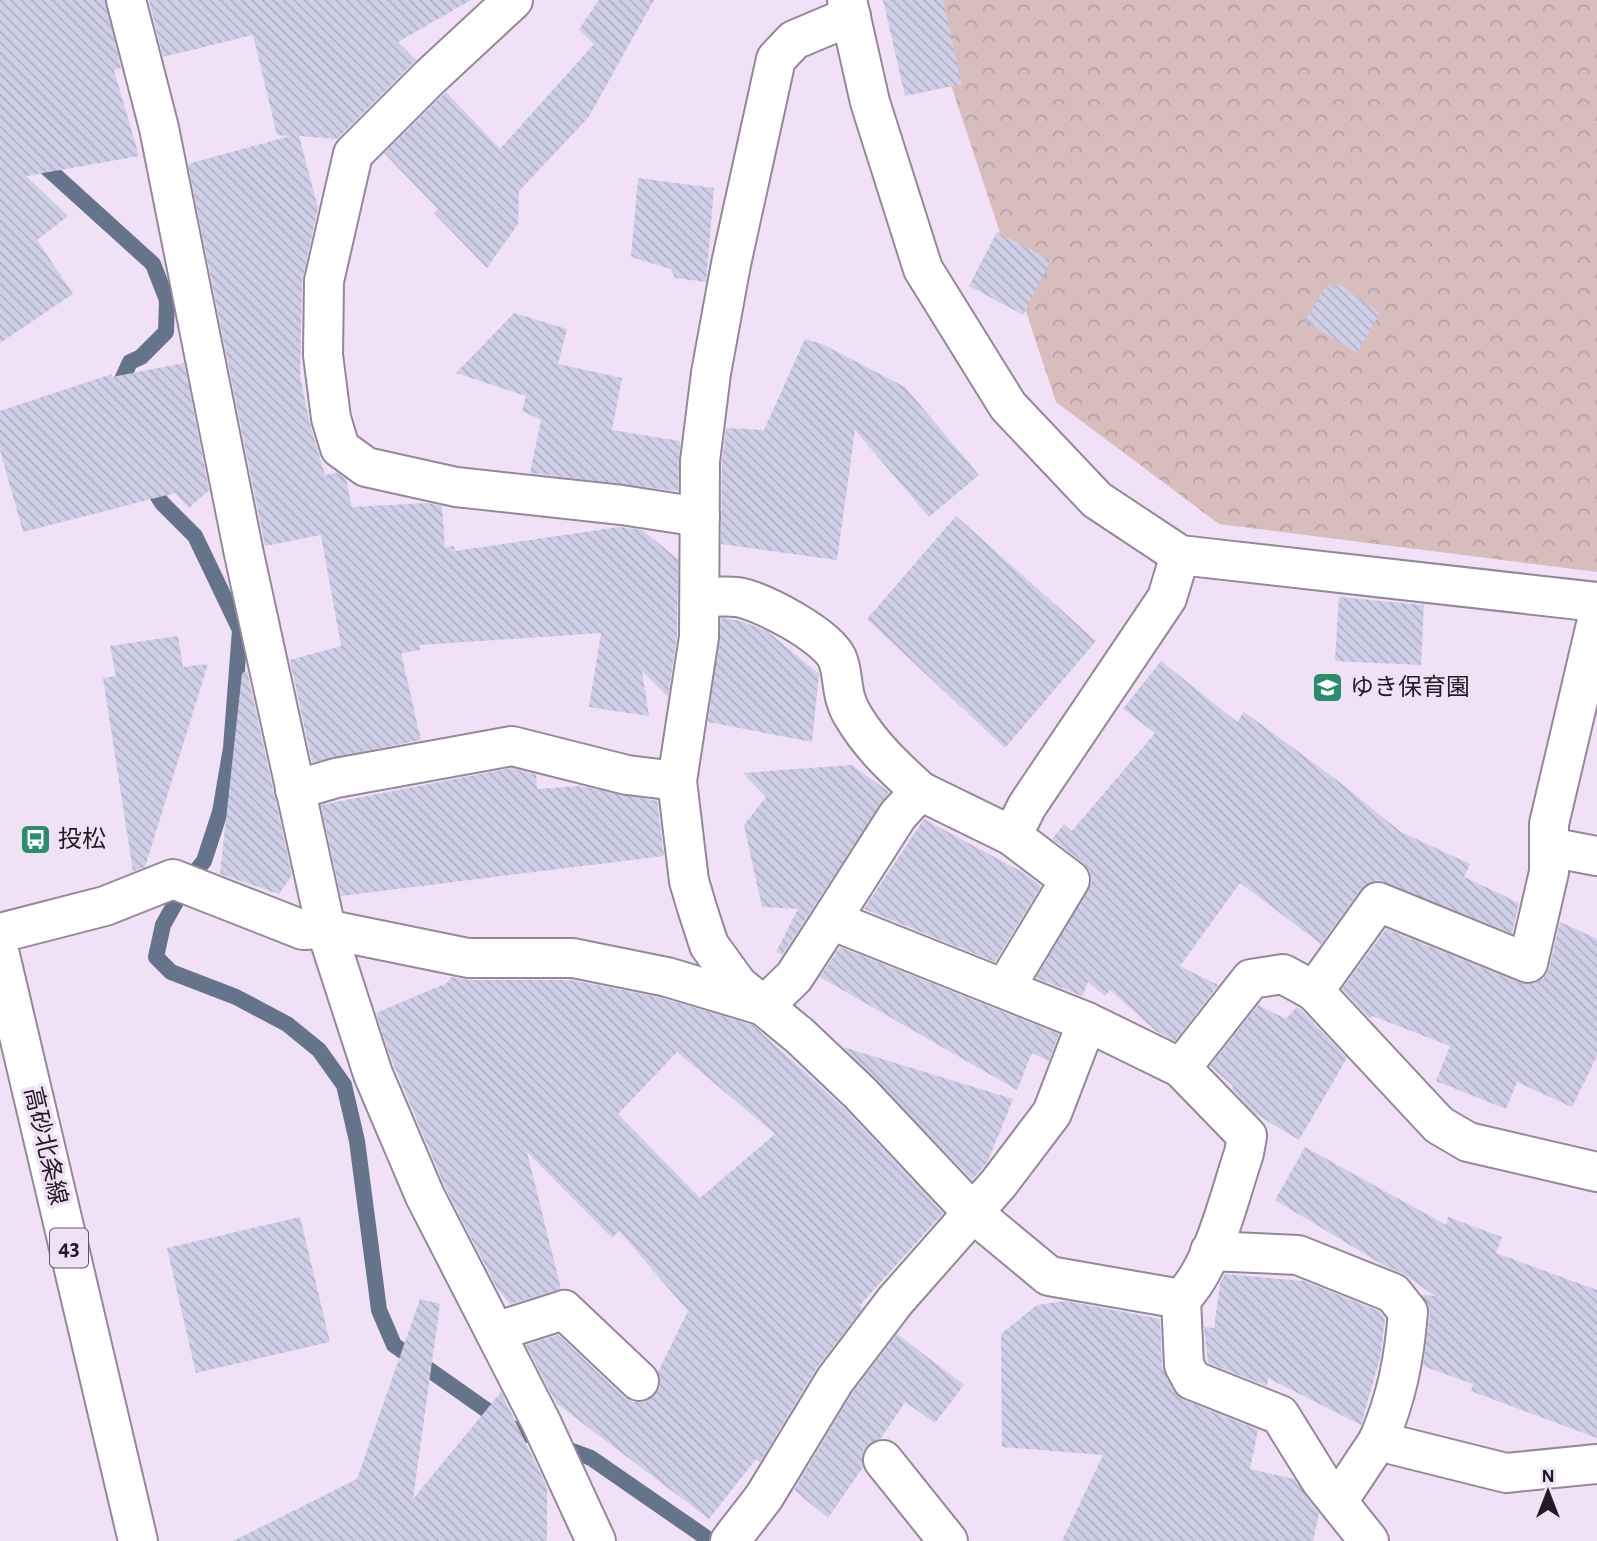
<svg xmlns="http://www.w3.org/2000/svg" width="1597" height="1541" viewBox="0 0 1597 1541" font-family="'Alegreya Sans','Noto Sans JP',sans-serif">
  <defs>
    <pattern id="forest-crowns" width="20" height="18" patternUnits="userSpaceOnUse" patternTransform="scale(1.75)"><rect width="20" height="18" fill="#d8bdbd"/><path d="M2 6a3 3 0 1 1 6 0M12 15a3 3 0 1 1 6 0" fill="none" stroke="#b9a2a2"/></pattern>
    <pattern id="building-back-hatch" width="6" height="6" patternUnits="userSpaceOnUse" patternTransform="scale(1.75)"><rect width="6" height="6" fill="#cecee6"/><path d="M-1 5l2 2M0 0l6 6M5-1l2 2" fill="none" stroke="#b1b0c5"/></pattern>
  </defs>
  <rect width="100%" height="100%" fill="#f0e1f7"/>
  <path fill="url(#forest-crowns)" d="M923,0H1597V572L1219,524L1056,402Z"/>
  <g fill="none" stroke-linecap="round" stroke-linejoin="round">
    <g stroke="#66748b" stroke-width="16">
      <path d="M36,158L153,264L167,300L166,332L141,357L130,362L120,384L121,393"/>
      <path d="M148,481L162,503L195,536L240,630L231,748L220,812L204,861L187,882L163,925L156,957L171,972L236,997L287,1024L319,1050L344,1085L357,1141L379,1310L394,1345L515,1430L591,1458L711,1541"/>
    </g>
  </g>
  <g fill="url(#building-back-hatch)" fill-rule="evenodd">
    <path d="M0,0H105L121,68L114,70L139,156L26,176L68,216L37,240L73,294L0,343Z"/>
    <path d="M149,0H471L398,42L416,60L337,139L299,136L318,208L302,281L300,376L310,424L325,475L337,473L346,479L352,507L427,503L442,506L445,547L454,546L455,551L619,527L642,530L678,559L677,635L668,697L642,671L649,716L589,707L601,633L420,645L421,650L401,653L421,740L312,762L290,660L341,646L321,535L265,546L188,164L290,136L277,135L253,35L163,57Z"/>
    <path d="M599,0H654L588,118L519,191L518,224L487,268L434,213L438,209L384,153L446,92L500,149L594,44L579,29Z"/>
    <path d="M883,0H943L962,84L905,96Z"/>
    <path d="M638,178L714,188L706,282L675,278L671,269L631,257Z"/>
    <path d="M997,232L1051,260L1023,315L969,286Z"/>
    <path d="M1338,283L1380,313L1357,353L1305,321L1327,285L1335,289Z"/>
    <path d="M514,313L567,329L558,364L622,378L612,430L680,441L678,491L530,473L541,420L522,411L526,396L456,373Z"/>
    <path d="M805,339L822,344L905,387L979,475L929,517L855,430L837,560L721,544L722,462L726,428L764,430Z"/>
    <path d="M184,363L209,490L189,508L175,493L23,532L0,450V411L112,374V377Z"/>
    <path d="M956,516L1096,641L1005,748L867,619Z"/>
    <path d="M1339,597L1424,605L1421,665L1335,661Z"/>
    <path d="M721,618L741,621L767,631L819,674L812,742L708,722Z"/>
    <path d="M178,636L183,667L208,664L145,867L133,871L103,678L116,676L110,646Z"/>
    <path d="M1161,661L1237,722L1244,712L1338,781L1401,832L1470,864L1464,877L1519,903L1512,933L1377,880L1361,889L1321,944L1240,883L1180,966L1218,985L1175,1041L1156,1031L1110,990L1105,996L1088,982L1082,996L1036,978L1092,882L1090,871L1084,863L1052,839L1064,824L1072,831L1155,733L1123,709Z"/>
    <path d="M247,671L292,875L279,894L220,874L242,673Z"/>
    <path d="M852,765L889,792L782,955L776,952L798,909L762,907L744,825L766,797L743,773Z"/>
    <path d="M511,768L536,775L537,789L580,786L657,801L664,856L341,896L321,805Z"/>
    <path d="M924,819L1024,873L1041,886L995,962L864,909Z"/>
    <path d="M1560,922L1597,939V1056L1572,1107L1517,1082L1506,1109L1436,1081L1450,1046L1372,1016L1370,1019L1342,989L1386,929L1520,983L1533,984L1543,979L1549,969Z"/>
    <path d="M840,947L1059,1034L1049,1061L1032,1053L1017,1090L820,977Z"/>
    <path d="M451,977L468,980H571L662,998L753,1025L844,1108L943,1213L860,1305L863,1308L816,1369L760,1462L756,1459L709,1519L556,1403L526,1345L558,1335L624,1397L633,1402H645L654,1396L660,1387L658,1372L688,1311L619,1231L612,1238L527,1152L561,1289L510,1304L497,1288L445,1187L390,1056L376,1013L447,983ZM677,1052L775,1134L700,1198L618,1114Z"/>
    <path d="M1258,1005L1286,1019L1297,1007L1300,1008L1347,1058L1299,1140L1256,1114L1232,1089L1233,1086L1210,1066Z"/>
    <path d="M843,1047L1013,1099L988,1161L972,1180Z"/>
    <path d="M1305,1147L1446,1225L1448,1217L1502,1237L1496,1253L1597,1290V1438L1471,1391L1473,1384L1423,1366L1430,1314L1422,1295L1435,1296L1402,1273L1385,1266L1275,1200Z"/>
    <path d="M300,1217L330,1342L196,1373L167,1248Z"/>
    <path d="M1225,1274L1304,1281L1379,1311L1385,1319L1380,1358L1361,1425L1268,1378L1267,1386L1208,1363L1204,1327L1214,1328L1220,1283Z"/>
    <path d="M420,1299L440,1304L413,1499L501,1392L547,1487V1541H233L357,1479Z"/>
    <path d="M1066,1301L1160,1319L1162,1366L1173,1390L1184,1400L1258,1430L1250,1469L1294,1479L1319,1513L1313,1541H1062L1103,1455L1002,1447L1001,1334L1037,1305Z"/>
    <path d="M897,1334L964,1385L935,1423L905,1402L881,1438L870,1443L863,1451V1467L828,1518L794,1490L853,1392Z"/>
  </g>
  <g fill="none" stroke-linecap="round" stroke-linejoin="round">
    <defs>
      <g id="minor">
        <path d="M126,0L159,128L244,554L326,929L373,1074L425,1196L541,1422L596,1541"/>
        <path d="M513,0L430,77L353,154L324,281L323,355L331,418L340,448L366,467L456,487L622,505L700,517"/>
        <path d="M847,0L870,102L923,269L1008,406L1097,500L1180,555L1597,602"/>
        <path d="M851,16L794,40L776,59L731,264L711,373L700,461L699,637L677,781L689,881L697,908L709,945L738,985L800,1036L860,1093L973,1213L1049,1276L1181,1299L1184,1365L1192,1380L1280,1415L1321,1481L1369,1541"/>
        <path d="M700,597C712,597 725,596 737,597C762,601 826,635 837,658C845,676 839,696 855,719C872,747 896,769 920,791"/>
        <path d="M295,790L336,778L512,746L627,775L677,781"/>
        <path d="M1549,847L1597,856"/>
        <path d="M831,920L898,815L920,791L1012,836L1027,806L1167,598L1180,555"/>
        <path d="M0,933L105,906L173,879L303,930L326,929L468,958H573L667,977L764,1006L794,977L831,920L1087,1022L1181,1068L1251,979L1283,974L1314,991L1378,902L1528,963L1549,872V824L1597,620"/>
        <path d="M1005,988L1070,880L1012,836"/>
        <path d="M1314,991L1439,1125L1468,1142L1597,1172"/>
        <path d="M1181,1068L1247,1136L1244,1153C1229,1197 1214,1267 1181,1299"/>
        <path d="M1210,1251L1298,1255L1393,1293L1408,1312C1404,1360 1397,1397 1378,1441"/>
        <path d="M495,1332L564,1310L639,1381"/>
        <path d="M883,1460L948,1541"/>
        <path d="M1338,1501L1378,1441L1506,1473L1597,1464"/>
        <path d="M730,1541L764,1497L835,1380L895,1301L999,1183L1052,1113L1087,1022"/>
      </g>
      <path id="major" d="M0,955L138,1541"/>
    </defs>
    <use href="#minor" stroke="#96879b" stroke-width="42"/>
    <use href="#major" stroke="#96879b" stroke-width="42"/>
    <use href="#minor" stroke="#fff" stroke-width="38"/>
    <use href="#major" stroke="#fff" stroke-width="38"/>
  </g>
  <defs>
    <symbol id="school-square" viewBox="-11 -11 22 22"><rect x="-9" y="-9" width="18" height="18" rx="4" fill="#298e69" stroke="#f0e1f7"/><path d="M0-5L7-2L0 1L-7-2ZM-4 1L0 2.5L4 1V4Q0 6-4 4Z" fill="#fff"/></symbol>
    <symbol id="bus-square" viewBox="-11 -11 22 22"><rect x="-9" y="-9" width="18" height="18" rx="4" fill="#298e69" stroke="#f0e1f7"/><path d="M-5-6H5V4H4V6H2V4H-2V6H-4V4H-5ZM-3.5-4V0h7V-4ZM-3.5 1.2v1.5H-2V1.2ZM2 1.2v1.5H3.5V1.2Z" fill="#fff"/></symbol>
  </defs>
  <g fill-rule="evenodd">
    <use href="#school-square" x="1310" y="670" width="35" height="35"/>
    <use href="#bus-square" x="18" y="822" width="35" height="35"/>
  </g>
  <g text-anchor="middle" dominant-baseline="central" stroke-width="7" stroke-linejoin="round" paint-order="stroke">
    <rect fill="#f0e1f7" stroke="#5f5663" stroke-width="2" x="50" y="1228.5" width="38" height="39" rx="5"/>
    <g font-size="23" font-weight="bold" fill="#211b23">
      <text x="69" y="1248">43</text>
    </g>
    <g font-size="24" fill="#211b23" stroke="#f0e1f7" text-anchor="start">
      <text x="1350" y="688">ゆき保育園</text>
      <text x="58" y="840">投松</text>
    </g>
    <g font-size="24" fill="#211b23" stroke="#f0e1f7">
      <text transform="translate(45 1146) rotate(77)">高砂北条線</text>
    </g>
  </g>
  <g transform="translate(1548 1492)" stroke="#f0e1f7" stroke-width="5" paint-order="stroke">
  <path d="M0-5L12 26L0 18L-12 26Z" fill="#211b23"/>
  <text y="-10" font-size="19" font-weight="bold" text-anchor="middle" fill="#211b23">N</text>
  </g>
</svg>
